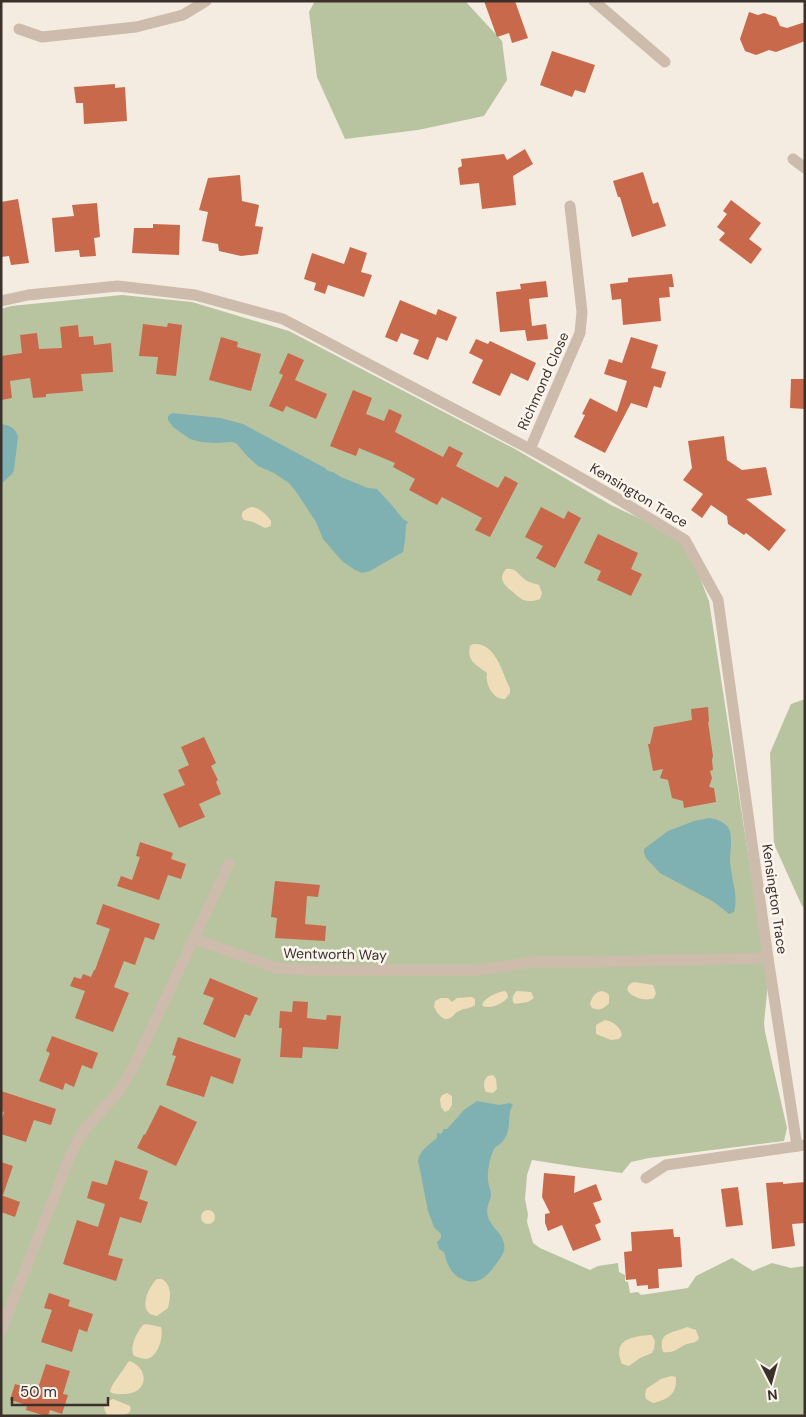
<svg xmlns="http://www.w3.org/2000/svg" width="806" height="1417" viewBox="0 0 806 1417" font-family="'DM Sans',sans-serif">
  <rect width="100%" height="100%" fill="#f4ebe1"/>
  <g fill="#b8c4a0">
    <path d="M315,1H465L502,41L507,80L484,116L418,130L345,139L317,77L309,12Z"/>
    <path d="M122,295L192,302L289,331L515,449L611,505L685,540L709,601L768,983L764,1023L765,1032L787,1128L784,1141L649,1158L631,1162L622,1173L577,1167L532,1160L527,1175L525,1199L528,1214L527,1222L533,1243L540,1248L590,1270L598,1266L618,1263L619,1272L625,1275V1281L628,1282L630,1293L638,1292L641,1295L688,1288L696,1276L732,1258L753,1271L772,1263L791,1268L805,1266V1416H1V309L11,306Z"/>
    <path d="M805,699V908L802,906L774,844L770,753L791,704Z"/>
  </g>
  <g fill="#efdcb8">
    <path d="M251,507C259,507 267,515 271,521V526L265,528L253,522L244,520L242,517C241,511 246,509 251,507Z"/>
    <path d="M506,569C516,568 517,573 523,578C527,582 533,583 539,585L542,593L540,599C535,601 529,602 523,600C520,598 516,595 513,592C505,586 497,579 506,569Z"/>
    <path d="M473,644C496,642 502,673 510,688V693L505,699C493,700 485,684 487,673C477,665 466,661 470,646Z"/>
    <path d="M634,982L653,985L656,993L654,998C642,1004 615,990 634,982Z"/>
    <path d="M505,991L507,993L508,997C503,1004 491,1009 483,1006L482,1004C486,997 497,992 505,991Z"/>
    <path d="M517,991L531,992L534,998L528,1002L515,1004L513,1002C512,998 513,994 517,991Z"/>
    <path d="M602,991L607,993L609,995V1003C604,1009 599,1011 592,1008L590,1004C592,997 595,992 602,991Z"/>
    <path d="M472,997L475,999V1005C470,1009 465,1008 459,1011C454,1013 457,1012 453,1016C444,1024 438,1014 434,1007L435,1001L441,998H448L452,1002L457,998Z"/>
    <path d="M605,1020C613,1021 621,1028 622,1035L619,1039L611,1040L596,1034V1025Z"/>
    <path d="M488,1076L493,1075L496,1079L497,1089L493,1093L486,1092C483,1087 483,1080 488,1076Z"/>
    <path d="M447,1093L452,1096V1105L449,1110L445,1112L441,1107L440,1099L442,1095Z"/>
    <circle cx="208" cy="1217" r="7"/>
    <path d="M157,1279H162C172,1285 171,1297 168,1308L157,1316C154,1315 151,1315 149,1313C140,1305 150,1285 157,1279Z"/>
    <path d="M146,1324L161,1327C164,1336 158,1358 146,1359C143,1359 138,1357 134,1356C129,1347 137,1332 143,1325Z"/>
    <path d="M687,1327L696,1330C696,1331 699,1337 699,1338C697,1343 691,1343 687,1344C678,1347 675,1354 663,1352C657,1331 674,1333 687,1327Z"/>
    <path d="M649,1335H652L655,1341L654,1349L652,1353L640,1358L629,1366L622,1364C612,1340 630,1337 649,1335Z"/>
    <path d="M130,1361C149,1369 149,1392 126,1394C120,1394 115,1395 110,1392C111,1384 124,1370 128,1362Z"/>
    <path d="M671,1376L676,1377C677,1394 669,1399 653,1403L646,1399L645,1395L646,1389L661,1379Z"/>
    <path d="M113,1399L130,1406C134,1417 117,1415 107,1415L105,1411L104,1407L108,1401Z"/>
  </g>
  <g fill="#7fb0b2">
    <path d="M172,413L220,418L243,424L325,468L328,471L333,472L341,477L368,488L377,489L390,503L403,519L408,522L406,525L405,541L403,552L370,571L362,573L355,570L342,561L323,539L316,522L297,493L289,483L274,473L258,466L247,456L236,443L231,442L216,443L201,442L190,439L173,427L168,420V416Z"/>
    <path d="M1,424C9,425 16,428 18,437L14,470L12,474L1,484Z"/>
    <path d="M709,818C717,819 725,822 729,829C733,838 730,851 730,861C731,878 739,896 734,912L729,914L714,902L660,873L646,858L644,852V849L668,831L694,821Z"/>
    <path d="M477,1101L499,1105L510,1103L513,1105C507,1113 511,1124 507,1134C506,1136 503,1142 501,1143C497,1147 496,1145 493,1151C490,1158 487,1172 488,1180C488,1185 491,1190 491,1195C491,1200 485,1207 488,1217C492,1229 507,1236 504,1251C502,1256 499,1260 496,1264C486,1278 476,1288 458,1277C450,1272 446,1261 444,1252L439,1249L437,1242L441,1238V1234L434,1227L428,1211L418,1160C421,1149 429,1145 437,1138V1133L441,1134L444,1129H447L464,1110Z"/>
  </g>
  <g fill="#c8694b">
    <path d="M484,1H515L528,38L512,43L509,33L497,37Z"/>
    <path d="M749,12L758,15L764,13L776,17L780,26L787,28L805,22V41L776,52L769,50L756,55L745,51L740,39Z"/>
    <path d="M552,51L595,65L585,93L575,90L572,97L540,85Z"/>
    <path d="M115,84V88L125,87L127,121L84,124L83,103H76L74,87Z"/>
    <path d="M525,149L533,164L513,176L516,205L482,209L479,183L460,185L458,168L462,166L461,159L504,154L507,160Z"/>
    <path d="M643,172L653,204L658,202L666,226L632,237L620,197H618L613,181Z"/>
    <path d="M240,175L242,201L259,205L255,226L263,227L258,254L241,256L219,251L218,244L202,241L208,212L199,210L208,178Z"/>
    <path d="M18,199L29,263L11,265L9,256L1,257V202Z"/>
    <path d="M731,200L761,223L749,239L762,249L751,264L719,240L725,233L717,227L727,214L723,211Z"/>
    <path d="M97,203L100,237L94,238L96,256L80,257L79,250L55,252L52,218L74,216L72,205Z"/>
    <path d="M153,224L180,225L179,255L132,253L134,228H153Z"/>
    <path d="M350,247L367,253L361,272L372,275L364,297L328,285L325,294L314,290L316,283L304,279L312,253L344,264Z"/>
    <path d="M672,274L674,287H669L670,297L659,298L661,321L623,325L621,299L612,300L610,284L628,282V278Z"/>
    <path d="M546,281L548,297L529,299L532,326L546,324L548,339L527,341L525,330L500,332L496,292L521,289L520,284Z"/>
    <path d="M400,300L436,315L438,309L457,317L447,341L437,337L428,360L413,354L419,340L401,333L397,342L385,337Z"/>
    <path d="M168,323L182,325L176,376L156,374L158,357L139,356L143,324L167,327Z"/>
    <path d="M78,325L79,337L93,336L94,345L111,343L113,372L81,374L83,391L46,394V397L33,398L30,378L10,381L12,398L1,400V356L22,353L20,335L37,333L39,349L62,348L60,327Z"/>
    <path d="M221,337L238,342L237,347L261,354L251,391L209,380Z"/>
    <path d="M631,337L658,345L651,368L666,372L661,388L654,386L647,408L631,403L605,453L574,437L585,415L582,414L590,398L617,412L627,381L604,374L609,359L622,363Z"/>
    <path d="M476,339L488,344L490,341L536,363L528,381L511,373L500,396L472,383L483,360L469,353Z"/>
    <path d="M288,353L304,360L295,380L327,394L316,419L286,406L283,412L269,406L283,375L279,373Z"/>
    <path d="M791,379H805V409L790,408Z"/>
    <path d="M353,390L372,398L366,414L384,421L389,409L402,415L395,432L443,457L449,446L463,453L456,466L498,488L505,476L518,483L490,537L475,530L482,518L442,497L437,505L409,490L415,479L393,467L395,463L359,448L356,456L330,446Z"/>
    <path d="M724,436L727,460L742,470L766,467L772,495L746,499L786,530L769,551L746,533L744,535L728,524L727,516L711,505L702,518L691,510L703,494L683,480L692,468L688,441Z"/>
    <path d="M541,507L564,519L568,511L581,518L555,568L536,558L543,546L525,537Z"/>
    <path d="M598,534L638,553L631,569L642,574L631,596L597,580L601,571L584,563Z"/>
    <path d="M708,707L709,722H708L713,756L712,760L713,770L710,771L712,778L709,787L714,788L716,802L684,808L683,801L672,798L668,780L660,778L663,769L653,771L648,744H650L654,727L692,720L691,709Z"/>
    <path d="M204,737L216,763L211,766L218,780L216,782L221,794L199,804L205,817L179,828L163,794L185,785L178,770L189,765L181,747Z"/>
    <path d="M140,842L173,853L171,859L186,864L181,879L168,875L159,900L117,886L121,876L132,880L140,857L136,856Z"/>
    <path d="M275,881L320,885L318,897L307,896L305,924L326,926L325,941L275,938L277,918L271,917Z"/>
    <path d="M103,904L160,924L154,940L145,937L135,965L124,961L114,987L129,993L113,1032L75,1018L85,991L70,986L74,977L81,979L83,974L91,977L94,970H95L110,929L96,924Z"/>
    <path d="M210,978L258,998L250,1016L245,1014L235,1038L203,1024L214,998L203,994Z"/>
    <path d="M293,1001L308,1002L307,1018L326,1020L327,1015L341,1016L338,1049L303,1047L302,1058L280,1057L282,1028H279L280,1011L292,1012Z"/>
    <path d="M52,1036L98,1053L92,1069L82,1065L74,1087L65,1083L63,1090L39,1081L50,1053L46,1051Z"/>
    <path d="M178,1037L241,1059L233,1084L211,1076L204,1097L166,1085L176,1056L172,1055Z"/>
    <path d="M1,1091L56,1109L51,1125L34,1120L26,1142L1,1134V1122L4,1112L1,1111Z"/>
    <path d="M160,1105L197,1122L176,1166L137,1148L144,1134L145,1135Z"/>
    <path d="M115,1160L148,1171L139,1199L148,1202L141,1223L120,1217L108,1255L123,1259L116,1281L63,1264L77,1220L98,1227L105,1204L87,1198L92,1181L107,1185Z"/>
    <path d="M1,1162L13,1166L3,1195H1Z"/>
    <path d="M544,1173L575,1176L574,1193L596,1184L602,1200L593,1203L601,1222L595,1225L601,1240L573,1251L562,1225L548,1231L545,1223V1214L550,1213L542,1197Z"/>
    <path d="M783,1182V1184L805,1182V1223L792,1224L795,1246L772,1249L766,1183Z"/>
    <path d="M738,1187L743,1225L726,1227L721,1189Z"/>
    <path d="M1,1195L20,1202L15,1217L1,1212Z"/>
    <path d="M673,1229L674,1237H680L682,1267L658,1269L659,1288L648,1289V1285L637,1286L636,1279L626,1280L624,1252L632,1251L631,1232Z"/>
    <path d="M49,1293L70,1300L68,1306L93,1314L87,1332L79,1329L72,1352L41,1342L52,1310L44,1308Z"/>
    <path d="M46,1364L70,1371L63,1394L68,1395L62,1414L50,1410L48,1416H46L26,1410L27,1405L10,1400L15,1384L37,1391Z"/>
  </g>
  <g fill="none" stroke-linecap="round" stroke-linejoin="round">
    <g stroke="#cdbbac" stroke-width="11">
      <path d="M594,1L665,62"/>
      <path d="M19,29L42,37L136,27L183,15L206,1"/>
      <path d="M793,159L805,168"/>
      <path d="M1,301L28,295L118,286L195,295L283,319L530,449L613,496L685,540L718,600L768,958L797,1146"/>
      <path d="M530,449L580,333L582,312L570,206"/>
      <path d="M194,939L277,968L307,970H479L533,962H594L768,958"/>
      <path d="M646,1178L666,1165L805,1145"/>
      <path d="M1,1331L73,1149L86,1128L119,1091L132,1070L229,864"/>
    </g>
  </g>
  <g text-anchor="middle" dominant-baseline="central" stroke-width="5" stroke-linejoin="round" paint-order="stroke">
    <g font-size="14" fill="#3b302b" stroke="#fbf5ee">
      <text transform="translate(543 381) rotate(-66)">Richmond Close</text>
      <text transform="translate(639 495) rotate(31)">Kensington Trace</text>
      <text transform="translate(775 899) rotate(82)">Kensington Trace</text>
      <text transform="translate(335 954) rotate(1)">Wentworth Way</text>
    </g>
  </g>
  <rect width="806" height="1417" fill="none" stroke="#3b302b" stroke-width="5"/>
  <g transform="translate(771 1382) rotate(174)" stroke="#fbf5ee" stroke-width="4" paint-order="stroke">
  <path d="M0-4L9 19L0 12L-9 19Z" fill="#3b302b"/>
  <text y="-8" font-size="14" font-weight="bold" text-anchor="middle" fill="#3b302b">N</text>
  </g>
  <path d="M12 1397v8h96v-8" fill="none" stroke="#3b302b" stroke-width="2.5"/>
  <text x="20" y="1397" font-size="15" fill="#3b302b" stroke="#fbf5ee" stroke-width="4" paint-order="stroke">50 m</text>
</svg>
